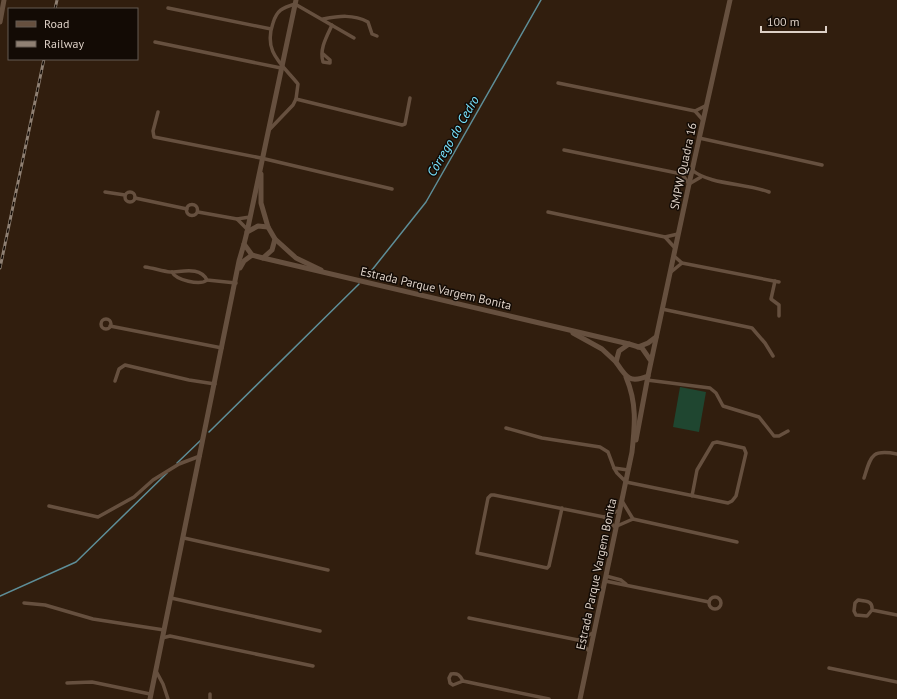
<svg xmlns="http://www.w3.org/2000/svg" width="897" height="699" viewBox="0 0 897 699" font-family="'PT Sans',sans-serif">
  <rect width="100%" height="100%" fill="#311e0e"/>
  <path fill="#1f4630" d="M680,387L706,392L699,432L673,427Z"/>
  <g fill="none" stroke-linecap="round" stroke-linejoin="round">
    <g stroke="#5e8e98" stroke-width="1.5">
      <path d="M368,275L426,202L541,0"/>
      <path d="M209,432L359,284"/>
      <path d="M177,463L201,440"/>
      <path d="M0,596L76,562L167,473"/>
    </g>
    <g stroke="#66503f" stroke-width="3.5">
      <path d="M168,8L271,29"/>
      <path d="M323,19C339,16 353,14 368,22L372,34L377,36"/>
      <path d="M354,38L295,4C282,8 277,10 273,23C263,52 281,63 298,84L296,99L402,125L405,124L410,98"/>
      <path d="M155,42L281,68"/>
      <path d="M322,53L330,60V63L323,62C319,49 327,36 332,25"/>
      <path d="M558,83L695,111L703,120"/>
      <path d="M695,111L707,105"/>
      <path d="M158,112L153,131L154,137L261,158L392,189"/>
      <path d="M269,130L293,105L296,99"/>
      <path d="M699,138L822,165"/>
      <path d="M564,150L682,174L692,170C710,185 746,183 769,192"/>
      <path d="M682,174L689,184L701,177"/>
      <circle cx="130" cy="197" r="5"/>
      <path d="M105,192L125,195"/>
      <path d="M135,198L187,209"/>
      <circle cx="192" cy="210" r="5.5"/>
      <path d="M198,212L237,219L250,217"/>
      <path d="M548,212L665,237L678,234"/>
      <path d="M237,219L247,229"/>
      <path d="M665,237L675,248"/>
      <path d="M674,256L682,263L779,282"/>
      <path d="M145,267C153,268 162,271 170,272C182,272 200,266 207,280L236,283"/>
      <path d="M172,272C176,280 200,286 207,280"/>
      <path d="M671,272L682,263"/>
      <path d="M775,281L771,299L779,305V316"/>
      <path d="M662,309L752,328L765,343L773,356"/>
      <circle cx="106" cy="324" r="5"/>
      <path d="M110,326L222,348"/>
      <path d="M647,380L710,388L716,393L723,406L759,417L774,436H779L788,431"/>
      <path d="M115,381L119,369L125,365L189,380L215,384"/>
      <path d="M506,428L542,438L600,447L608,452L614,468L628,470"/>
      <path d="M614,468L617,473L626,482L728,503L732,501L736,496L746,453L744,448L717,442L713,443L697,470L692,496"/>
      <path d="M864,478C871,456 871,449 897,454"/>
      <path d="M622,501L633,519"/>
      <path d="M49,506L98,517L134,497L153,480L179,464L200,456"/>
      <path d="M562,508L549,566L547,568L477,553L488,498L491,495H494L604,517L616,528"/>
      <path d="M604,517L620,510"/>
      <path d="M617,526L633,519L737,542"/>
      <path d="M184,538L328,570"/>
      <path d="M606,576L621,580L626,584"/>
      <path d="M605,581L709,602"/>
      <circle cx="715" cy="603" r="6"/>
      <path d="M171,598L320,631"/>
      <path d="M24,603L45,605L93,619L164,630"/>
      <path d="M872,610C873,601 866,601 858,600L855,603L854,611L856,615L867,616L872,610L897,615"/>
      <path d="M469,618L578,640L593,633"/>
      <path d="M162,638L170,636L313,666"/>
      <path d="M578,640L590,652"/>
      <path d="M829,668L897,682"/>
      <path d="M156,671L163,684L168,699"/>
      <path d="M463,681L453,685L450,683L449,678L451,674C458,673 460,675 463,681L549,699"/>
      <path d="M67,683L92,682L150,694"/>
      <path d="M210,694V699"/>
    </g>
    <g stroke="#66503f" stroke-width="5">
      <path d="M0,22L4,0"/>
      <path d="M261,174V203L268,227"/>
      <path d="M247,232L296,0"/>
      <path d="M275,239L296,258L321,270"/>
      <path d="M263,258L629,344"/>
      <path d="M240,268L244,261L252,255L263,258L272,250L275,239L268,227L258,226L247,232L244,244L252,255"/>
      <path d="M573,333L602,349L616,362"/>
      <path d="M638,347L648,343L656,337"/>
      <path d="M651,361L642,348L629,344L619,351L616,362C626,377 629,384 648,376L689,184L730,0"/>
      <path d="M636,440L648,376"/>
      <path d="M150,699L239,261L244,244"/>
      <path d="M580,699L632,452C635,425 637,403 626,377"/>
    </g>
    <defs>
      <g id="rail">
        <path d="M55,9L57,0"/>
        <path d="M0,268L44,59"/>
      </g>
    </defs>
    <use href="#rail" stroke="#8f8073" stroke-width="3"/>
    <use href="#rail" stroke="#130b05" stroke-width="1.5" stroke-dasharray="4.5" stroke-linecap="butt"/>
  </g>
  <g text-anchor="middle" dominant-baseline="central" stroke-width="3" stroke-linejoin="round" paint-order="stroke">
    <g font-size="12" fill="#ddd0c6" stroke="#130b05">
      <text transform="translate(683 166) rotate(-78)">SMPW Quadra 16</text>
      <text transform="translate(436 288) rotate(13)">Estrada Parque Vargem Bonita</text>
      <text transform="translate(596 574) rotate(-78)">Estrada Parque Vargem Bonita</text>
    </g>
    <g font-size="13" font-style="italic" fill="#77e3ff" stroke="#130b05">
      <text transform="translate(453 136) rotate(-60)">Córrego do Cedro</text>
    </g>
  </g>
  <rect x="8" y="8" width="130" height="52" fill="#130b05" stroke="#645a52"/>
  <rect x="16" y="21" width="20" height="6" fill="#66503f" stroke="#645a52"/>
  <text x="44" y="28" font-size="12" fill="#ddd0c6">Road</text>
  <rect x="16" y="41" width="20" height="6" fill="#8f8073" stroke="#645a52"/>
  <text x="44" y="48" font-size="12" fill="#ddd0c6">Railway</text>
  <path d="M761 26v6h65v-6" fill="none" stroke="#ddd0c6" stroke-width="2"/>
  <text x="767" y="26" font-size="12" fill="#ddd0c6" stroke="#130b05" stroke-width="3" paint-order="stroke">100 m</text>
</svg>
